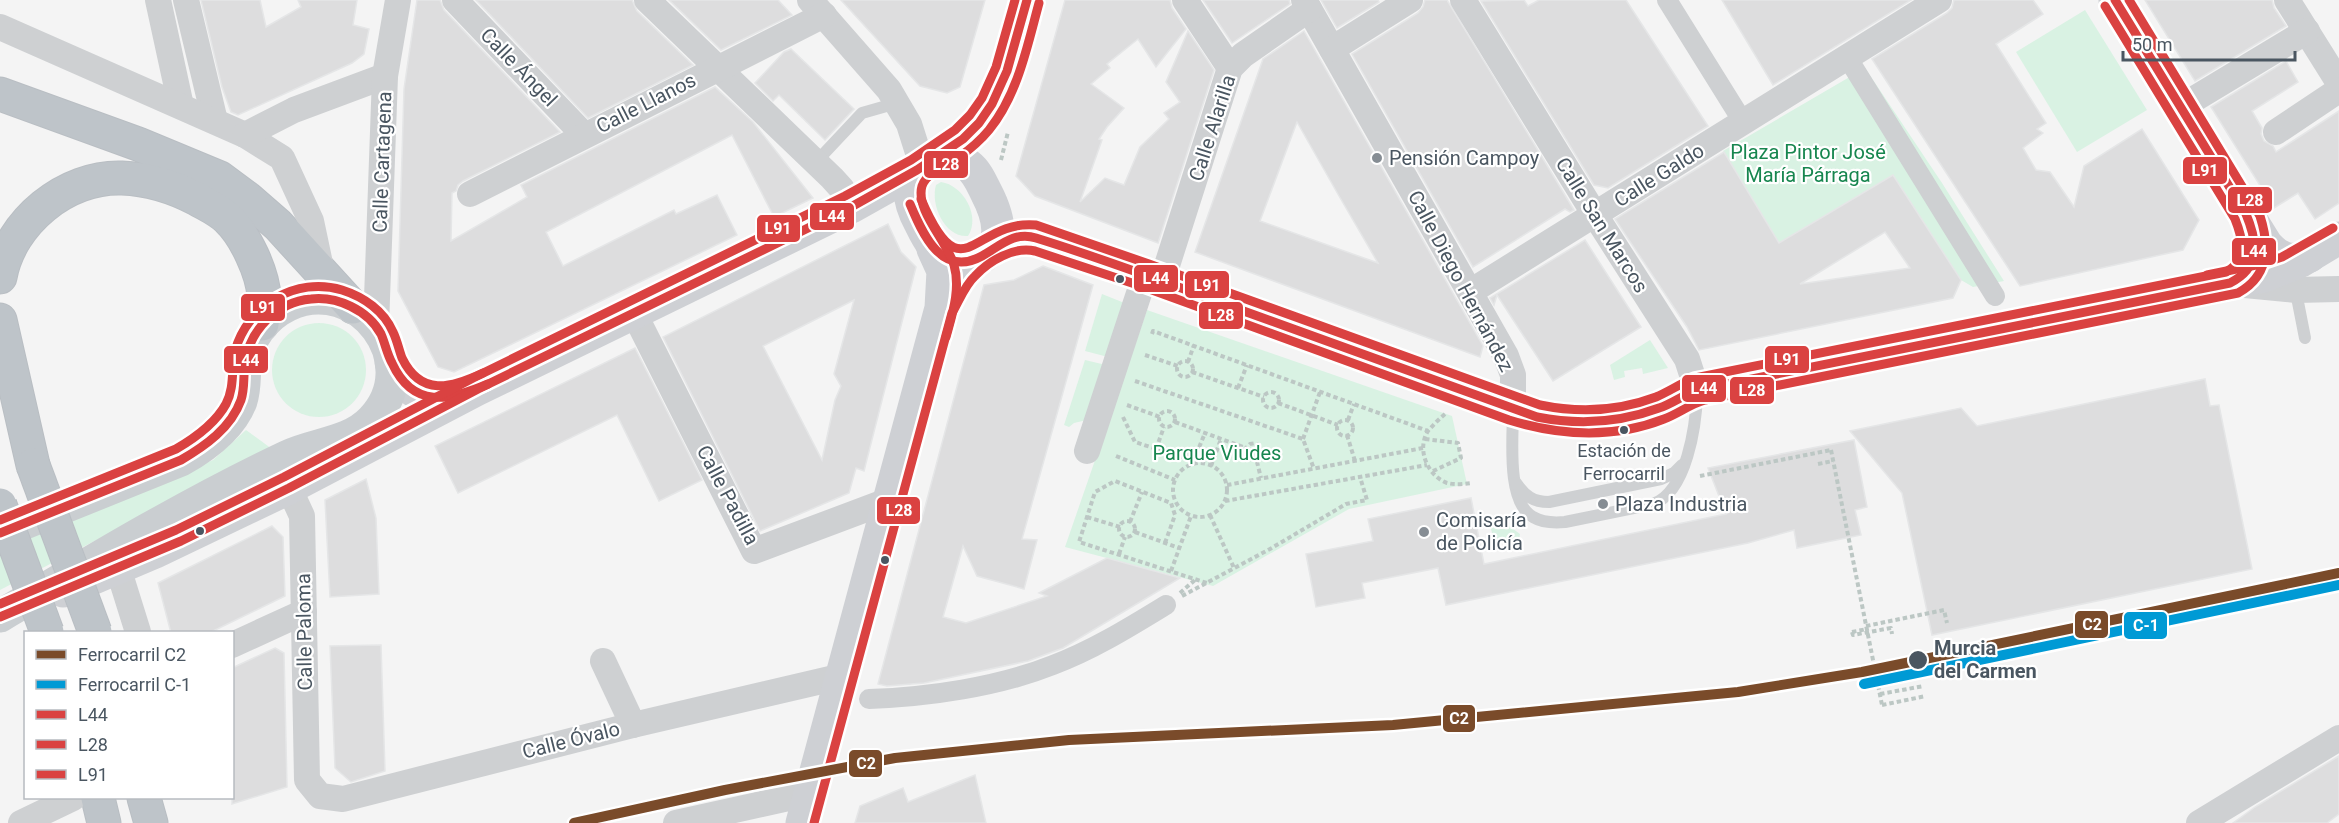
<svg xmlns="http://www.w3.org/2000/svg" width="2339" height="823" viewBox="0 0 2339 823" font-family="Roboto,sans-serif">
  <rect width="100%" height="100%" fill="#f4f4f4"/>
  <g fill="#d9f2e3">
    <path d="M2085,10L2147,110L2077,152L2016,52Z"/>
    <path d="M1865,68L1942,183L2004,281L1973,287L1961,280L1893,175L1779,243L1723,151Z"/>
    <path d="M941,182C963,185 981,216 968,236C945,238 930,205 936,185Z"/>
    <path d="M1102,294L1127,304L1108,357L1085,351Z"/>
    <path d="M1147,310L1452,416L1467,484L1349,509L1213,586L1065,547Z"/>
    <circle cx="319" cy="370" r="47"/>
    <path d="M1650,340L1668,368L1643,374L1642,368L1624,371L1625,377L1614,380L1610,365Z"/>
    <path d="M1085,360L1106,365L1087,420L1074,423L1069,427L1064,425Z"/>
    <path d="M246,430L272,449L0,590V549L213,460Z"/>
    <path d="M1497,514L1505,523L1520,534L1519,540L1495,543L1489,522Z"/>
  </g>
  <g fill="#ddddde" stroke="#e5e6e7" stroke-width="1.5" fill-rule="evenodd">
    <path d="M201,0H260L266,27L301,7L298,0H357L353,25L369,29L364,54L352,63L238,115L231,112L222,87Z"/>
    <path d="M417,0H440L444,10L560,132L463,181L458,185L456,191L452,193L451,241L527,197L521,185L715,87L753,122L813,198L774,217L732,135L546,232L563,266L674,210L676,214L717,195L737,235L454,372L438,367L398,291L404,89Z"/>
    <path d="M476,0H632L637,11L693,65L588,118Z"/>
    <path d="M669,0H778L792,15L721,50Z"/>
    <path d="M841,0H985L960,87L947,93L920,86Z"/>
    <path d="M1065,0H1170L1172,8L1186,29L1156,67L1138,39L1107,64L1110,68L1091,84L1124,108L1107,127L1099,139L1102,140L1080,202L1105,178L1124,185L1140,147L1169,119L1164,113L1180,102L1166,82L1188,31L1214,70L1158,243L1035,196L1016,176Z"/>
    <path d="M1203,0H1289L1290,4L1232,43Z"/>
    <path d="M1321,0H1378L1379,2L1337,28Z"/>
    <path d="M1425,0H1447L1574,210L1570,212L1565,209L1473,267L1352,54L1418,13L1423,7Z"/>
    <path d="M1524,0L1528,6L1539,0H1626L1708,126L1608,188L1594,185L1481,1Z"/>
    <path d="M1722,0H1911L1773,85Z"/>
    <path d="M1954,0H2033L2043,14L1996,44L2046,123L2037,129L2043,133L2023,148L2036,170L2050,172L2074,207L2084,166L2142,129L2199,220L2183,250L2020,286L1872,59L1947,13L1952,8Z"/>
    <path d="M2145,0H2272L2274,8L2286,26L2195,81Z"/>
    <path d="M1304,31L1483,346L1480,357L1195,252L1263,59ZM1297,122L1339,196L1378,263L1260,221Z"/>
    <path d="M791,49L854,109L825,140L779,95L773,101L755,83L784,52Z"/>
    <path d="M2286,61L2298,82L2252,111L2262,128L2261,134L2264,141L2273,146L2276,152L2339,111V203L2315,219L2298,193L2274,208L2211,107Z"/>
    <path d="M1724,152L1779,243L1893,175L1961,280L1953,298L1699,350L1687,327L1615,219ZM1885,232L1910,268L1800,284Z"/>
    <path d="M888,224L901,252L916,267L864,471L856,468L849,493L760,531L663,337ZM854,300L834,374L841,386L835,400L822,460L763,346Z"/>
    <path d="M1585,240L1641,327L1553,381L1497,295L1494,305L1490,298Z"/>
    <path d="M1043,266L1093,285L1022,539L1037,540L1024,589L977,576L963,546L943,617L966,623L1047,596L1039,593L1107,558L1180,578L1063,648L1028,661L924,683L887,686L878,684L984,285L1014,280Z"/>
    <path d="M635,348L702,480L659,501L617,415L458,493L435,446Z"/>
    <path d="M2205,379L2210,406L2219,405L2252,569L1932,635L1902,493L1850,431L1961,408L1977,426Z"/>
    <path d="M1854,440L1867,507L1855,510L1861,535L1797,548L1794,530L1748,543L1446,605L1438,568L1362,583L1365,598L1316,607L1306,554L1373,541L1368,519L1471,498L1484,564L1726,514L1708,468Z"/>
    <path d="M366,479L376,518L379,594L330,597L325,500Z"/>
    <path d="M272,526L283,537L285,596L209,633H171L158,583Z"/>
    <path d="M381,645L385,771L351,782L335,768L330,646Z"/>
    <path d="M275,648L284,653L287,787L232,804V668Z"/>
    <path d="M2339,756V814L2327,823H2233L2255,807Z"/>
    <path d="M975,775L986,823H855L860,806L903,788L908,802Z"/>
  </g>
  <g fill="none" stroke-linecap="round" stroke-linejoin="round">
    <defs>
      <g id="motorway">
        <path d="M0,94L138,144L220,178L247,198L278,225L353,307"/>
        <path d="M0,277C10,222 66,176 122,178C148,179 174,187 197,199C207,205 219,210 228,219C245,235 263,273 264,297C265,306 263,315 262,324"/>
        <path d="M0,320L33,465"/>
        <path d="M98,798L104,823"/>
        <path d="M144,798L151,823"/>
      </g>
    </defs>
    <use href="#motorway" stroke="#b9bec3" stroke-width="35"/>
    <g stroke="#bcc7c4" stroke-width="4" stroke-dasharray="4.5 3" stroke-linecap="butt">
      <path d="M1001,160L1008,132"/>
      <path d="M1152,334L1153,331L1428,431"/>
      <path d="M1145,355L1178,366"/>
      <circle cx="1185" cy="369" r="8"/>
      <path d="M1188,362L1194,345"/>
      <path d="M1192,372L1264,397"/>
      <path d="M1135,381L1303,439L1314,469"/>
      <path d="M1238,388L1247,365"/>
      <circle cx="1271" cy="400" r="8"/>
      <path d="M1278,403L1338,425"/>
      <path d="M1127,405L1160,417"/>
      <circle cx="1167" cy="419" r="8"/>
      <path d="M1445,414C1439,419 1433,425 1428,431C1416,450 1428,476 1447,483C1455,485 1464,484 1471,483"/>
      <path d="M1123,417L1135,442L1181,457L1198,450L1205,433"/>
      <path d="M1348,420L1354,404"/>
      <circle cx="1345" cy="428" r="8"/>
      <path d="M1175,422L1246,448"/>
      <path d="M1347,435L1355,461"/>
      <path d="M1303,439L1320,392"/>
      <path d="M1425,439L1458,443L1461,458L1431,472"/>
      <path d="M1156,449L1164,427"/>
      <path d="M1116,456L1175,480"/>
      <path d="M1256,458H1250L1246,454V448L1250,444L1256,443L1261,448V454L1256,458L1261,478"/>
      <circle cx="1200" cy="490" r="27"/>
      <path d="M1818,464L1833,461"/>
      <path d="M1211,466L1221,439"/>
      <path d="M1700,476L1831,450"/>
      <path d="M1227,485L1423,448"/>
      <path d="M1225,501L1427,465"/>
      <path d="M1210,515L1234,568"/>
      <path d="M1087,517L1120,527"/>
      <circle cx="1127" cy="529" r="8"/>
      <path d="M1130,522L1142,492"/>
      <path d="M1135,532L1179,548"/>
      <path d="M1165,543L1175,515L1171,503L1115,481L1095,492L1079,542L1207,583"/>
      <path d="M1119,554L1125,537"/>
      <path d="M1171,571L1191,516"/>
      <path d="M1180,593L1196,579"/>
      <path d="M1182,596L1270,549L1346,504L1367,500L1360,477"/>
      <path d="M1866,626L1944,610L1947,623"/>
      <path d="M1852,632L1853,635L1891,628L1892,634"/>
      <path d="M1852,632L1867,629"/>
      <path d="M1880,694L1924,686"/>
      <path d="M1882,705L1926,696"/>
    </g>
    <g stroke="#ced0d2" stroke-width="12">
      <path d="M816,162L862,113L897,103"/>
      <path d="M2295,287L2305,338"/>
      <path d="M1513,410C1513,437 1506,502 1533,517C1543,523 1554,523 1565,522L1653,504C1687,492 1696,425 1697,394"/>
      <path d="M1516,483C1525,496 1533,502 1549,502L1661,479L1674,473L1682,465"/>
    </g>
    <g stroke="#ced0d2" stroke-width="20">
      <path d="M1667,0L1743,122"/>
      <path d="M1847,57L1995,296"/>
      <path d="M869,699C928,697 998,687 1053,665C1093,650 1130,627 1166,605"/>
    </g>
    <g stroke="#ced0d2" stroke-width="26">
      <path d="M158,0L181,106"/>
      <path d="M186,0L215,121"/>
      <path d="M455,0L584,135"/>
      <path d="M647,0L832,178L842,189L851,207"/>
      <path d="M810,0L889,90L909,124L922,165"/>
      <path d="M1185,0L1230,68"/>
      <path d="M1304,0L1506,356L1513,375V409"/>
      <path d="M1463,0L1595,215L1687,359L1697,390"/>
      <path d="M2287,0L2339,83"/>
      <path d="M0,27L245,135L282,158L311,221L322,273"/>
      <path d="M1332,49L1410,0"/>
      <path d="M2181,107L2307,31"/>
      <path d="M2276,132L2339,90"/>
      <path d="M245,135L294,110L385,76"/>
      <path d="M470,194L824,15"/>
      <path d="M1162,281L1230,68L1243,55L1309,9"/>
      <path d="M2245,285L2296,290L2339,289"/>
      <path d="M1470,292L1939,0"/>
      <path d="M634,313L754,551L890,500"/>
      <path d="M376,326L385,76L398,0"/>
      <path d="M1087,451L1145,275"/>
      <path d="M289,488L302,516L307,780L320,796L343,799L633,725L843,676"/>
      <path d="M118,568L138,632"/>
      <path d="M232,645L304,612"/>
      <path d="M603,661L633,725"/>
      <path d="M21,823L73,798"/>
      <path d="M676,823L811,793"/>
      <path d="M2199,823L2339,738"/>
    </g>
    <g stroke="#ced0d4" stroke-width="33">
      <path d="M2115,0L2266,244C2279,259 2291,263 2310,256"/>
      <path d="M942,157C952,157 961,159 968,165C977,172 981,182 986,192C999,217 1009,250 972,261C945,269 931,246 921,225C905,196 902,167 942,157Z"/>
      <path d="M935,159C950,147 966,138 978,124C1008,90 1015,42 1027,0"/>
      <path d="M990,249L1018,237L1036,238L1145,275L1537,417L1584,423L1618,419L1653,411L1690,393L1717,386L2264,276L2301,261L2339,238"/>
      <path d="M391,362C409,396 425,403 462,394"/>
      <path d="M63,591L155,552L289,488L478,389L851,207L917,170"/>
      <path d="M802,823L941,308L943,271L933,249"/>
    </g>
    <path stroke="#caced1" stroke-width="33" d="M0,533L181,460C204,447 231,427 241,401C245,389 244,377 245,365C247,339 265,316 288,305C359,272 427,363 372,420C349,444 315,443 286,457C187,504 94,560 0,616"/>
    <use href="#motorway" stroke="#bec4c9" stroke-width="33"/>
    <defs>
      <g id="motorway-bridge">
        <path d="M33,465L95,632"/>
        <path d="M0,505L47,632"/>
      </g>
    </defs>
    <use href="#motorway-bridge" stroke="#b9bec3" stroke-width="35" stroke-linecap="butt"/>
    <path stroke="#bcc7c4" stroke-width="4" stroke-dasharray="4.5 3" stroke-linecap="butt" d="M1831,450L1882,705"/>
    <use href="#motorway-bridge" stroke="#bec4c9" stroke-width="33"/>
    <defs>
      <g id="bus-1">
        <path d="M910,204C923,235 942,278 982,256C1000,246 1014,231 1036,238C1104,259 1171,284 1238,309C1338,345 1437,381 1537,417C1578,425 1619,423 1659,408C1672,404 1683,395 1697,390L2230,283C2261,267 2258,243 2246,214L2115,0"/>
        <path d="M0,533L181,460C205,446 231,428 241,400C245,388 243,376 245,364C249,330 277,302 311,299C337,296 368,310 381,334C385,343 387,354 392,363C413,409 449,401 488,384"/>
        <path d="M0,617L181,541L289,488L478,389L851,207L917,170L963,139L979,123L992,104L1007,71L1027,0"/>
      </g>
      <g id="bus-2">
        <path d="M946,337C952,315 961,289 954,265C947,241 915,210 922,186C927,172 947,165 958,158C969,150 980,141 989,130C1018,94 1027,47 1039,3"/>
        <path d="M814,823L952,313C959,301 965,285 975,276C989,261 1014,246 1035,251L1141,286L1509,420C1561,436 1613,439 1664,419C1678,414 1690,404 1705,400L2238,293C2269,276 2270,247 2260,216L2129,0"/>
      </g>
      <g id="bus-3">
        <path d="M921,199C963,297 973,219 1036,225L1149,264L1540,405C1579,413 1619,411 1656,397C1670,391 1681,383 1695,378L2226,272C2248,260 2243,239 2235,219L2105,6"/>
        <path d="M2207,275L2261,264L2282,257L2333,228"/>
        <path d="M0,520L176,449C195,438 215,424 226,404C235,387 231,368 235,351C248,305 296,276 342,290C364,297 384,311 393,332C397,340 399,350 402,358C421,397 451,388 483,373"/>
        <path d="M0,604L176,530L284,477L473,378L845,196L911,160L955,130L970,115L982,98L996,67L1015,0"/>
      </g>
    </defs>
    <use href="#bus-1" stroke="#fff" stroke-width="14"/>
    <use href="#bus-2" stroke="#fff" stroke-width="14"/>
    <use href="#bus-3" stroke="#fff" stroke-width="14"/>
    <use href="#bus-1" stroke="#da4241" stroke-width="9"/>
    <use href="#bus-2" stroke="#da4241" stroke-width="9"/>
    <use href="#bus-3" stroke="#da4241" stroke-width="9"/>
    <defs>
      <path id="rail-1" d="M574,823L725,790L895,758L1069,740L1393,725L1738,692L1862,672L2339,573"/>
      <path id="rail-2" d="M1864,684L2339,585"/>
    </defs>
    <use href="#rail-1" stroke="#fff" stroke-width="15"/>
    <use href="#rail-2" stroke="#fff" stroke-width="15"/>
    <use href="#rail-1" stroke="#7a4b2a" stroke-width="10"/>
    <use href="#rail-2" stroke="#009ad5" stroke-width="10"/>
  </g>
  <g fill="#868d94" stroke="#fff" stroke-width="2">
    <circle cx="1377" cy="158" r="6"/>
    <circle cx="1603" cy="504" r="6"/>
    <circle cx="1424" cy="532" r="6"/>
  </g>
  <g fill="#4a5661" stroke="#fff" stroke-width="2">
    <circle cx="1120" cy="279" r="5"/>
    <circle cx="1624" cy="430" r="5"/>
    <circle cx="200" cy="531" r="5"/>
    <circle cx="885" cy="560" r="5"/>
    <circle cx="1918" cy="660" r="10"/>
  </g>
  <g text-anchor="middle" dominant-baseline="central" stroke-width="4.5" stroke-linejoin="round" paint-order="stroke">
    <g font-size="18" fill="#4a5661" stroke="#fff">
      <text x="1624" y="450">Estación de<tspan x="1624" dy="23">Ferrocarril</tspan></text>
    </g>
    <g font-size="20" fill="#4a5661" stroke="#fff">
      <text transform="translate(519 67) rotate(46)">Calle Ángel</text>
      <text transform="translate(646 103) rotate(-27)">Calle Llanos</text>
      <text transform="translate(1212 128) rotate(-72)">Calle Alarilla</text>
      <text transform="translate(382 162) rotate(-88)">Calle Cartagena</text>
      <text transform="translate(1659 175) rotate(-32)">Calle Galdo</text>
      <text transform="translate(1602 225) rotate(58)">Calle San Marcos</text>
      <text transform="translate(1461 281) rotate(62)">Calle Diego Hernández</text>
      <text transform="translate(728 495) rotate(62)">Calle Padilla</text>
      <text transform="translate(304 632) rotate(-91)">Calle Paloma</text>
      <text transform="translate(571 740) rotate(-14)">Calle Óvalo</text>
    </g>
    <g font-size="20" fill="#17864f" stroke="#fff">
      <text x="1808" y="152">Plaza Pintor José<tspan x="1808" dy="23">María Párraga</tspan></text>
      <text x="1217" y="453">Parque Viudes</text>
    </g>
    <g font-size="20" fill="#4a5661" stroke="#fff" text-anchor="start">
      <text x="1389" y="158">Pensión Campoy</text>
      <text x="1615" y="504">Plaza Industria</text>
      <text x="1436" y="520">Comisaría<tspan x="1436" dy="23">de Policía</tspan></text>
    </g>
    <g font-size="20" font-weight="bold" fill="#4a5661" stroke="#fff" text-anchor="start">
      <text x="1934" y="648">Murcia<tspan x="1934" dy="23">del Carmen</tspan></text>
    </g>
  </g>
  <g stroke="#fff" stroke-width="2">
    <rect x="923" y="150" width="46" height="29" rx="6" fill="#da4241"/>
    <rect x="2182" y="156" width="46" height="29" rx="6" fill="#da4241"/>
    <rect x="2227" y="186" width="46" height="28" rx="6" fill="#da4241"/>
    <rect x="809" y="202" width="46" height="29" rx="6" fill="#da4241"/>
    <rect x="756" y="214" width="45" height="29" rx="6" fill="#da4241"/>
    <rect x="2231" y="237" width="46" height="29" rx="6" fill="#da4241"/>
    <rect x="1133" y="264" width="46" height="29" rx="6" fill="#da4241"/>
    <rect x="1184" y="270" width="46" height="29" rx="6" fill="#da4241"/>
    <rect x="240" y="293" width="46" height="29" rx="6" fill="#da4241"/>
    <rect x="1198" y="301" width="46" height="29" rx="6" fill="#da4241"/>
    <rect x="1764" y="345" width="46" height="29" rx="6" fill="#da4241"/>
    <rect x="223" y="345" width="46" height="29" rx="6" fill="#da4241"/>
    <rect x="1681" y="374" width="46" height="29" rx="6" fill="#da4241"/>
    <rect x="1729" y="376" width="46" height="29" rx="6" fill="#da4241"/>
    <rect x="876" y="496" width="45" height="29" rx="6" fill="#da4241"/>
    <rect x="2074" y="610" width="35" height="29" rx="6" fill="#7a4b2a"/>
    <rect x="2123" y="611" width="45" height="29" rx="6" fill="#009ad5"/>
    <rect x="1442" y="704" width="34" height="29" rx="6" fill="#7a4b2a"/>
    <rect x="848" y="749" width="35" height="29" rx="6" fill="#7a4b2a"/>
  </g>
  <g font-size="16" text-anchor="middle" font-weight="bold" fill="#fff">
    <text x="946" y="170">L28</text>
    <text x="2205" y="176">L91</text>
    <text x="2250" y="206">L28</text>
    <text x="832" y="222">L44</text>
    <text x="778" y="234">L91</text>
    <text x="2254" y="257">L44</text>
    <text x="1156" y="284">L44</text>
    <text x="1207" y="291">L91</text>
    <text x="263" y="313">L91</text>
    <text x="1221" y="321">L28</text>
    <text x="1787" y="365">L91</text>
    <text x="246" y="366">L44</text>
    <text x="1704" y="394">L44</text>
    <text x="1752" y="396">L28</text>
    <text x="899" y="516">L28</text>
    <text x="2092" y="630">C2</text>
    <text x="2146" y="631">C-1</text>
    <text x="1459" y="724">C2</text>
    <text x="866" y="769">C2</text>
  </g>
  <rect x="24" y="631" width="210" height="168" fill="#ffffff" stroke="#b7bbc0" stroke-width="1.5"/>
  <rect x="36" y="650" width="30" height="9" fill="#7a4b2a" stroke="#b7bbc0" stroke-width="1.5"/>
  <text x="78" y="661" font-size="18" fill="#4a5661">Ferrocarril C2</text>
  <rect x="36" y="680" width="30" height="9" fill="#009ad5" stroke="#b7bbc0" stroke-width="1.5"/>
  <text x="78" y="691" font-size="18" fill="#4a5661">Ferrocarril C-1</text>
  <rect x="36" y="710" width="30" height="9" fill="#da4241" stroke="#b7bbc0" stroke-width="1.5"/>
  <text x="78" y="721" font-size="18" fill="#4a5661">L44</text>
  <rect x="36" y="740" width="30" height="9" fill="#da4241" stroke="#b7bbc0" stroke-width="1.5"/>
  <text x="78" y="751" font-size="18" fill="#4a5661">L28</text>
  <rect x="36" y="770" width="30" height="9" fill="#da4241" stroke="#b7bbc0" stroke-width="1.5"/>
  <text x="78" y="781" font-size="18" fill="#4a5661">L91</text>
  <path d="M2123 51v9h172v-9" fill="none" stroke="#4a5661" stroke-width="3"/>
  <text x="2132" y="51" font-size="18" fill="#4a5661" stroke="#ffffff" stroke-width="4.5" paint-order="stroke">50 m</text>
</svg>
